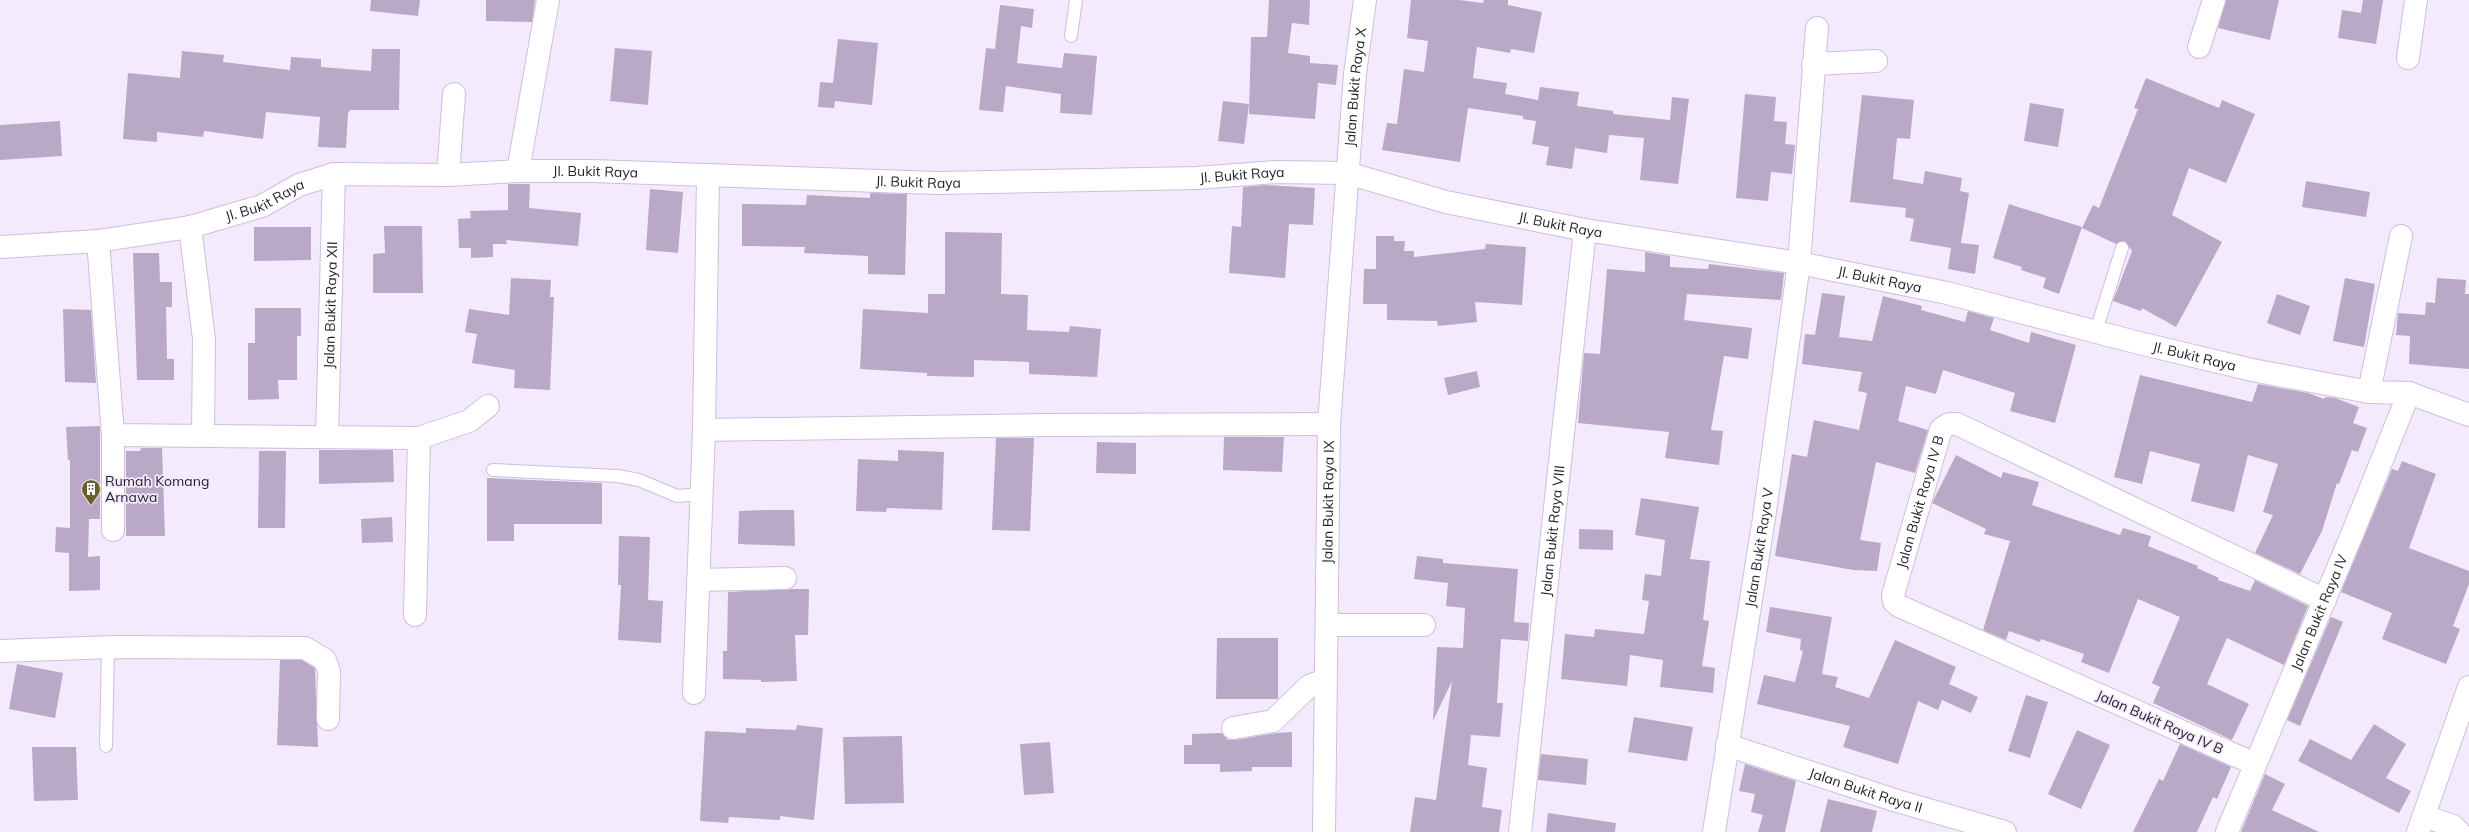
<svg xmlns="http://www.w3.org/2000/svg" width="2469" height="832" viewBox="0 0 2469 832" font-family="Mulish,sans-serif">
  <rect width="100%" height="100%" fill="#f4eafd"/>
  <g fill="#b9a9c6">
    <path d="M371,0H420L418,16L370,11Z"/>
    <path d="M486,0H535L532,22L486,21Z"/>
    <path d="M1269,0H1310L1309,25L1292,23L1288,53L1310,56V63L1338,65L1336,85L1318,83L1315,119L1249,114L1251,37H1267Z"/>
    <path d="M1411,0H1459L1483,3L1484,0H1508V5L1542,12L1534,53L1511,49L1510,53L1477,47L1473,78L1507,83L1505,94L1538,100L1540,87L1579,92L1577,106L1613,111V114L1670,120L1672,97L1689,99L1678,184L1640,180L1644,138L1609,135L1607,153L1575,148L1572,169L1546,165L1549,147L1532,144L1536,121L1523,119V116L1468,108L1460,162L1382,150L1387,123L1397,124L1404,69L1424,72L1428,41L1407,38Z"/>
    <path d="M2226,0H2279L2270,40L2218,28Z"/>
    <path d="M2363,0H2383L2376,44L2338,38L2342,10L2361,13Z"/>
    <path d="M1000,5L1034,9L1032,28L1021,26L1017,63L1062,68L1064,53L1097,56L1092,115L1060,113L1061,94L1006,86L1003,112L979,110L986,48L995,49Z"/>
    <path d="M838,39L878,43L872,105L835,101L834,108L818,107L820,82L833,83Z"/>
    <path d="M615,48L652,51L648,105L610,101Z"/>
    <path d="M372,49H400L399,110H350L348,113L346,148L318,147L320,117L266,112L263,139L204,131L203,137L157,132V142L123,139L128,73L180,78L182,51L224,55L223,62L290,70L291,57L321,59V67L371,71Z"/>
    <path d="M2146,78L2219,108L2222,100L2255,114L2226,183L2189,168L2172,215L2222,242L2176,327L2142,308L2141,311L2113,301L2132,251L2125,241L2116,244L2082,228L2093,205L2099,208L2138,109L2134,108Z"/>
    <path d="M1745,94L1776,97L1774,121L1787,122L1785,144L1795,145L1792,174L1771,172L1768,201L1736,198Z"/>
    <path d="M1862,95L1914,100L1910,139L1897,138L1893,179L1923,184L1925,171L1962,178L1960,191L1969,193L1961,243L1979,245L1975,274L1948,269L1951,248L1910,241L1914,219L1905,217L1906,208L1850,202Z"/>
    <path d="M1223,101L1249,104L1244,144L1218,141Z"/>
    <path d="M2030,103L2064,109L2058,147L2024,141Z"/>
    <path d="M60,121L62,156L0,160V125Z"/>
    <path d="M2306,181L2370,192L2366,217L2302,207Z"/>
    <path d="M508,184H530L529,208L581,213L578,246L506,240L507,244H493V257L471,258V248H459L458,219L471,218L470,211L508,210Z"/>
    <path d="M1265,185L1315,188L1313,225L1289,224L1285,278L1229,273L1232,226L1241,227L1243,187Z"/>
    <path d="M650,189L683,192L678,253L646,250Z"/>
    <path d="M870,193L907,194L905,275L868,274V256L804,253L805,247L742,246V204L806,205L807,195L870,198Z"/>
    <path d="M2009,204L2082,227L2059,294L2043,288L2046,278L2021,270L2022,267L1993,258Z"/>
    <path d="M384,226H422L423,293H373V254L385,253Z"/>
    <path d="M254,227H311V260L254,261Z"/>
    <path d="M945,232L1002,233L1001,294L1028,295L1027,330L1069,332L1070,326L1101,329L1097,377L1029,374V362L974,360V377L927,376V373L860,369L863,309L928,313V294H945Z"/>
    <path d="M1376,236H1394V241H1405L1404,251H1414V257L1485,249L1486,244L1526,247L1522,305L1475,302L1477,322L1438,326L1437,321L1387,320V304H1363L1364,269H1376Z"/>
    <path d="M1645,252L1670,256V267L1708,269L1709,264L1784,273L1781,300L1687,294L1684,320L1752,328L1748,359L1724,356L1711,430L1723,431L1719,465L1665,458L1669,432L1578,423L1584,353L1600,354L1607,269L1645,272Z"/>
    <path d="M133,253H159L160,282H172V307H166L167,359H174V380H137Z"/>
    <path d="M511,278L551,280L550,297H554L550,390L514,388L515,370L472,363L477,334L465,332L469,309L509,315Z"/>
    <path d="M2345,278L2375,284L2364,347L2333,341Z"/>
    <path d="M2437,278L2466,280L2465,294H2469V369L2409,364L2410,336L2396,335L2398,313L2425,315L2426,302L2435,303Z"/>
    <path d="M1822,293L1845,296L1839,337L1872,341L1883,296L1922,306L1921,310L1965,322L1968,311L1994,318L1990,330L2029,343L2031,332L2076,345L2055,423L2010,411L2015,393L1943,370L1936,394L1906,386L1898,421L1928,430L1915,473L1876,462L1860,540L1881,543L1877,571L1853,570L1775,556L1792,454L1807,457L1814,420L1859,430L1867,393L1858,391L1862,372L1802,364L1805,334L1815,335Z"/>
    <path d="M2277,294L2310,306L2300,335L2267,323Z"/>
    <path d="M255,308H301V336H297V380H278L279,399L248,400V343H255Z"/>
    <path d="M63,309L91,310L96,383L65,382Z"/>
    <path d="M1477,371L1480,387L1448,395L1444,378Z"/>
    <path d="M2140,375L2252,402L2258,384L2308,393L2324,399L2325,397L2335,398L2359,407L2353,423L2367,428L2358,452L2352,450L2339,484L2337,483L2322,531L2300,574L2255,553L2273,515L2263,512L2278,464L2248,455L2234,512L2191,501L2200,464L2150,451L2142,484L2114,477Z"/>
    <path d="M100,426V519H89L88,557L100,556V590L69,591V553L55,552L56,527L70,528V460H68L66,427Z"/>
    <path d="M1224,437H1284L1282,472L1223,470Z"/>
    <path d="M996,438H1034L1030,531L992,530Z"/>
    <path d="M1097,442L1136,443V474L1096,473Z"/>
    <path d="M141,448H162L165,536H126V451H140Z"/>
    <path d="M319,450H393L394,482L319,484Z"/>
    <path d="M898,450L944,452L942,510L887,508L886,512L856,511L858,459L898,461Z"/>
    <path d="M259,451H286L285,528H258Z"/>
    <path d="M1956,455L2001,478L2003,472L2039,482L2032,505L2120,535L2123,528L2151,536L2148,546L2198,566L2197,568L2219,578L2218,580L2250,591L2255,580L2308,606L2284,665L2227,638L2207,684L2249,704L2232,740L2153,703L2160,687L2152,683L2180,617L2138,599L2109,673L2081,662L2084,654L2041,639L2040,642L2009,631L2006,640L1983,630L2010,541L1984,534L1986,529L1932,503Z"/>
    <path d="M2402,461L2436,474L2409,548L2469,571V584L2453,626L2460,629L2446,664L2382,639L2392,613L2341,592L2392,469L2398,471Z"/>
    <path d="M487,478L602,483V524H514V541H487Z"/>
    <path d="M1641,498L1699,507L1690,559L1710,561L1703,620L1709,621L1702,666L1715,668L1713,693L1660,687L1663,660L1630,655L1627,686L1561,679L1565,634L1594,637L1595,629L1644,634L1649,601L1642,600L1645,574L1661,576L1665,540L1635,535Z"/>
    <path d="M767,510H794L795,546L738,544L739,511Z"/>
    <path d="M392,517L393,542L362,543L361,519Z"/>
    <path d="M1579,529L1613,530V550L1579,549Z"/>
    <path d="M619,536L650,537L648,600L663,601L661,643L618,640L621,585H618Z"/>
    <path d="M1417,556L1443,559V563L1518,569L1514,622L1529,623L1528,641L1501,639L1497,703H1503L1500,737L1471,735L1468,765L1487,768L1482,807L1502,810L1499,832H1410L1415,797L1436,800L1452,681L1433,721L1437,647L1463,648L1465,608L1446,606L1448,583L1414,579Z"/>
    <path d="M792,589H809L808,635H795L797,681L761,682V680L723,679V651H727L728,592Z"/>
    <path d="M1770,607L1832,617L1822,674L1838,677L1835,687L1869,698L1895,640L1956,667L1949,684L1978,697L1971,713L1942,700L1938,710L1918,701L1898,764L1843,747L1850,726L1757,704L1764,675L1795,682L1803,651L1800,650L1801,639L1766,632Z"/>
    <path d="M2331,617L2343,622L2300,726L2287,720Z"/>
    <path d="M1217,638H1278V699H1216Z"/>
    <path d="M280,660H302L315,668L318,747L277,745Z"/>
    <path d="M17,664L63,673L55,718L9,709Z"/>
    <path d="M2026,695L2048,702L2030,758L2008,751Z"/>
    <path d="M1634,717L1693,727L1687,761L1628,752Z"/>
    <path d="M2374,724L2406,744L2386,778L2411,791L2399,813L2298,761L2310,739L2351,760Z"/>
    <path d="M797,725L823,728L814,820L780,816V820L729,817L728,823L700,821L705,731L746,733V728L796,730Z"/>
    <path d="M2077,730L2110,745L2081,809L2048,794Z"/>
    <path d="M1292,732V767H1252V771L1220,772V764H1184V745H1192V734L1222,733L1228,740H1235L1277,733Z"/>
    <path d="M902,736L904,803L845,804L843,737Z"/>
    <path d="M1050,742L1054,793L1024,795L1020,744Z"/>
    <path d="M2180,744L2231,767L2217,799L2213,797L2197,832H2133L2159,779L2163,781Z"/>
    <path d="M32,747H76L78,800L34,801Z"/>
    <path d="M1541,754L1588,759L1586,785L1538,780Z"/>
    <path d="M1745,764L1796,781L1785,832H1758L1763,815L1751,812L1755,794L1739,791Z"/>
    <path d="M2265,774L2285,784L2272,810L2319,832H2241Z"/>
    <path d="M1828,799L1877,811L1872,832H1820Z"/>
    <path d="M1548,813L1616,823L1615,832H1546Z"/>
  </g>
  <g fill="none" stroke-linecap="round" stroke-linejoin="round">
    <defs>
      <g id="service">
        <path d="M1071,36L1076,0"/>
        <path d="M2096,331L2122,248"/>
        <path d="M493,470L618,476L639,480L677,496L702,494"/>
        <path d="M106,746L108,647"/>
      </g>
      <g id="minor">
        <path d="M2199,47L2214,0"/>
        <path d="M2408,58L2416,0"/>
        <path d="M1813,64L1876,61"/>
        <path d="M518,171L548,0"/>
        <path d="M448,175L454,94"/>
        <path d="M190,227L204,339L203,436"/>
        <path d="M98,241L113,435L419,438L469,421L488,406"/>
        <path id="s1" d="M0,247L98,241L190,227L262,206L299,185L334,174L448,175L518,171H592L937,183L1197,178L1275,172L1347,173L1446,202L1585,230L1799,263L1947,293L2135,342L2252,370L2369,392L2409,393L2469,415"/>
        <path d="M2369,392L2401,236"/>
        <path d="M704,430L1044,425L1329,424"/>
        <path id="s2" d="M327,436L334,174"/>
        <path d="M113,530V435"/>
        <path d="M698,580L785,578"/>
        <path d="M415,615L419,438"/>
        <path d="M1328,625H1424"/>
        <path d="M0,651L114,647L305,648L325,660L329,671L328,719"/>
        <path d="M694,693L704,430L708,176"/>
        <path d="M1233,728L1273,721L1309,686L1325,680"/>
        <path id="s3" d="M1727,745L1894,800L2005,832"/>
        <path id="s4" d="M2255,764L1899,606L1894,602L1893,595L1941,429L1949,424H1957L2325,600"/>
        <path d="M2424,816L2453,826L2459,832"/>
        <path id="s5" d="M1324,832L1329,424L1355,74L1365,0"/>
        <path id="s6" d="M1520,832L1585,230"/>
        <path id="s7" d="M1714,832L1764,518L1799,263L1817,28"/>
        <path id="s8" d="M2227,832L2353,532L2409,393"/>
        <path d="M2418,832L2469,687"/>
      </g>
    </defs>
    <use href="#service" stroke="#cebedc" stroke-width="14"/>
    <use href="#minor" stroke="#cebedc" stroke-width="24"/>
    <use href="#service" stroke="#fff" stroke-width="12"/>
    <use href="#minor" stroke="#fff" stroke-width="22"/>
  </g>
  <defs>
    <symbol id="building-pin" viewBox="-11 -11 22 30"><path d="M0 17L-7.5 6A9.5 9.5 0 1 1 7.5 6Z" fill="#685f2c" stroke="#f4eafd"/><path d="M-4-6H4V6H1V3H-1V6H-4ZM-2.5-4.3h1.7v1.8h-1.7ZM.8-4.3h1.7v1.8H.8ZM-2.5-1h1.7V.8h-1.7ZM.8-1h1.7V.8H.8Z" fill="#fff"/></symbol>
  </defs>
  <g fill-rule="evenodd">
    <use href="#building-pin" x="80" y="478" width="22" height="30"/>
  </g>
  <g text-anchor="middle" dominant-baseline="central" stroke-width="3.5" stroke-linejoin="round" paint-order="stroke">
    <g font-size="14" fill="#231d28" stroke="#f4eafd">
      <text stroke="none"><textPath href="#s5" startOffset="746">Jalan Bukit Raya X</textPath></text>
      <text stroke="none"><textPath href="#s1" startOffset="607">Jl. Bukit Raya</textPath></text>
      <text stroke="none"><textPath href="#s1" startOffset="1254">Jl. Bukit Raya</textPath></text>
      <text stroke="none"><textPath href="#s1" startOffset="930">Jl. Bukit Raya</textPath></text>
      <text stroke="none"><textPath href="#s1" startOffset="271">Jl. Bukit Raya</textPath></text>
      <text stroke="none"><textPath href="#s1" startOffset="1579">Jl. Bukit Raya</textPath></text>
      <text stroke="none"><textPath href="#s1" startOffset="1903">Jl. Bukit Raya</textPath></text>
      <text stroke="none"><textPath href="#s2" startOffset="131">Jalan Bukit Raya XII</textPath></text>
      <text stroke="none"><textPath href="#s1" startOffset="2227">Jl. Bukit Raya</textPath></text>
      <text stroke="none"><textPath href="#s4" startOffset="500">Jalan Bukit Raya IV B</textPath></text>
      <text stroke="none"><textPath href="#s5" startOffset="330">Jalan Bukit Raya IX</textPath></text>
      <text stroke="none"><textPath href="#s6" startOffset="303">Jalan Bukit Raya VIII</textPath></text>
      <text stroke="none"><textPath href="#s7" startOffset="288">Jalan Bukit Raya V</textPath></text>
      <text stroke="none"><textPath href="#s8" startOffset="238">Jalan Bukit Raya IV</textPath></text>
      <text transform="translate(2160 722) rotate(24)">Jalan Bukit Raya IV B</text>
      <text stroke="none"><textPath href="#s3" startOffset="146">Jalan Bukit Raya II</textPath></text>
    </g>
    <g font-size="14" fill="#231d28" stroke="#f4eafd" text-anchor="start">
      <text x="105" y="481">Rumah Komang<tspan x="105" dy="16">Arnawa</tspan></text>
    </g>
  </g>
</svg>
